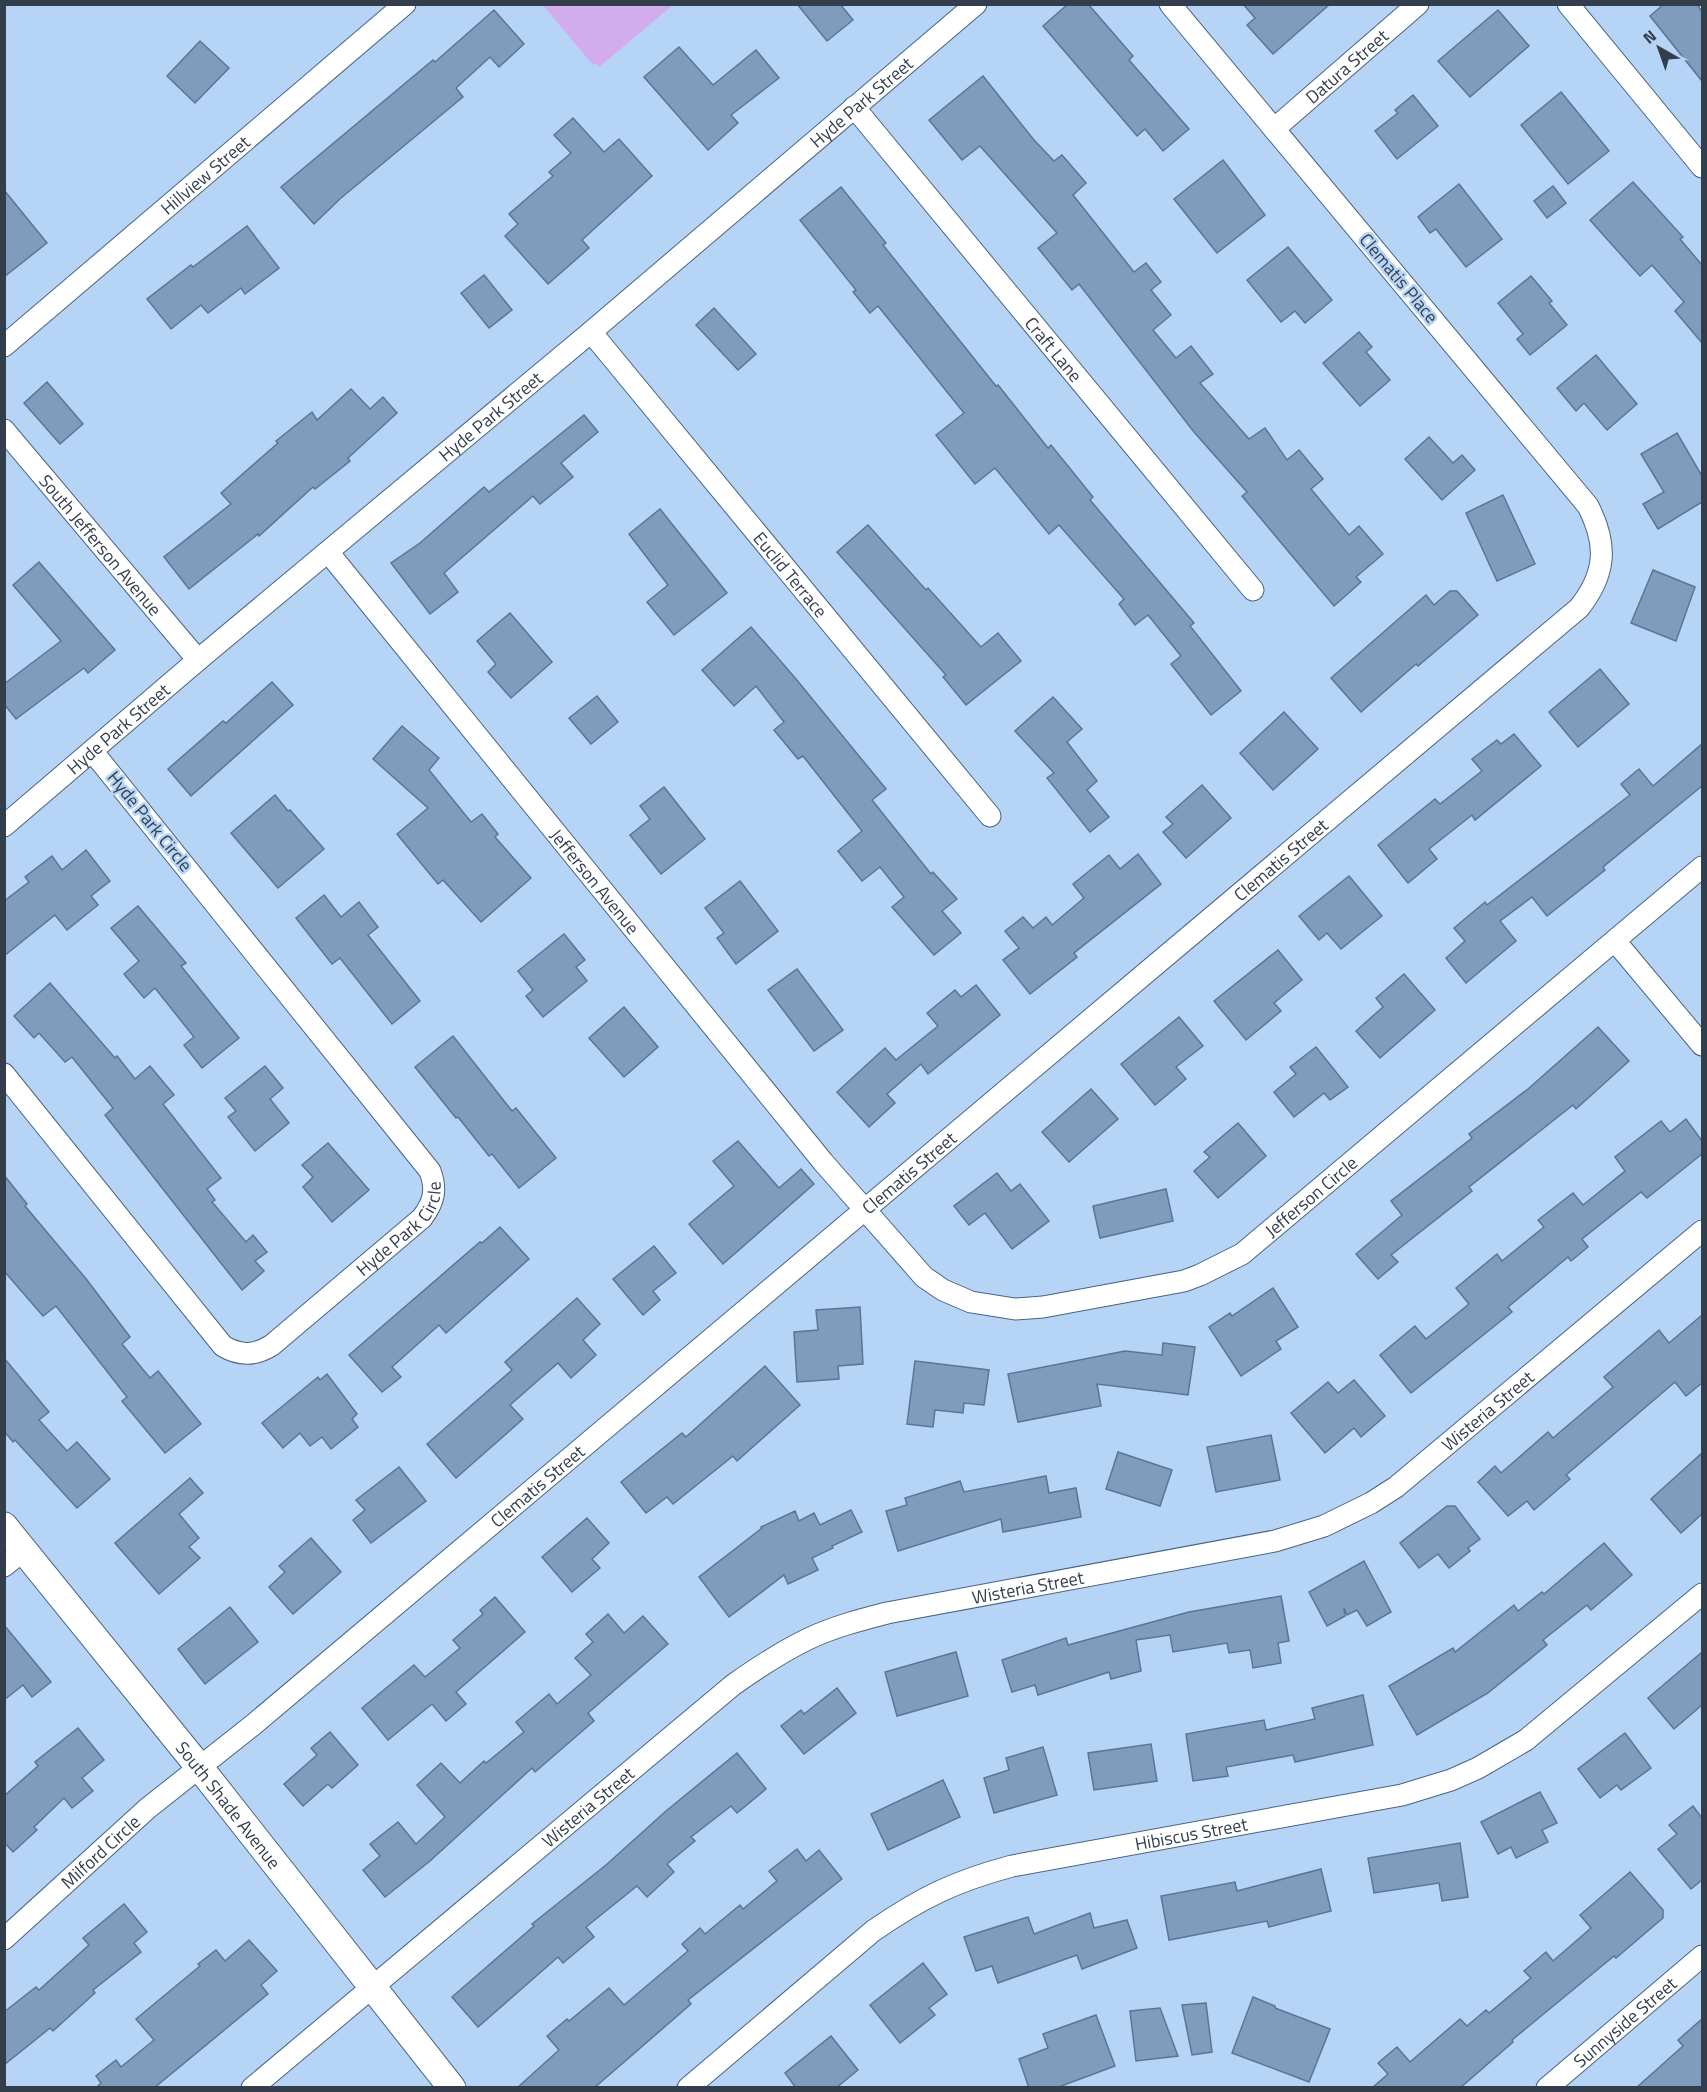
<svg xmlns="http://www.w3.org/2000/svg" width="1707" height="2092" viewBox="0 0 1707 2092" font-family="'Titillium Web',sans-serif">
  <rect width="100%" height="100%" fill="#b6d4f5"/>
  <path fill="#d2aced" d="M543,5H673L599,67L596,63L593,65Z"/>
  <g fill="#809cbc" stroke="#5a7693" stroke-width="1.5">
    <path d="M797,4H840L853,20L827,41Z"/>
    <path d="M1068,4H1088L1133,56L1129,60L1189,129L1163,151L1145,129L1137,136L1043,26Z"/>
    <path d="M1243,4H1330L1273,54L1247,25L1255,18Z"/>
    <path d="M1664,4H1697L1702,12V81L1650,16Z"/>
    <path d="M494,10L524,44L499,67L490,57L456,88L463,97L341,198L314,224L281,187L433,60L435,62Z"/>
    <path d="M1498,10L1529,46L1470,97L1438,61Z"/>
    <path d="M200,41L229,68L195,103L167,76Z"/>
    <path d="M679,47L713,85L756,50L779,78L731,115L738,123L708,150L644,77Z"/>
    <path d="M983,76L1034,140L1054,161L1062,155L1086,183L1073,195L1134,272L1146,263L1161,282L1151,290L1171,315L1153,330L1176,358L1191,346L1213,374L1200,383L1249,439L1265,428L1287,460L1299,450L1323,479L1311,489L1349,535L1359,526L1383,554L1356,577L1361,582L1334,606L1242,496L1247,492L1194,432L1079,284L1072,290L1038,248L1057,233L980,146L962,160L929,120Z"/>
    <path d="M1561,92L1609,151L1568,184L1521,125Z"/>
    <path d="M1413,95L1438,126L1397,159L1375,131L1398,113L1395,110Z"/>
    <path d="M573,118L604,152L619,139L652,176L582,240L589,248L548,284L505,236L518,224L509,214L553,176L549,172L571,153L554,135Z"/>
    <path d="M1223,160L1265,215L1217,253L1174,199Z"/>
    <path d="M1633,182L1683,237L1680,239L1702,265V343L1675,311L1684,302L1652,265L1640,276L1590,220Z"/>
    <path d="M1459,184L1502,239L1466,267L1436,229L1430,233L1418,217Z"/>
    <path d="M1553,186L1566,203L1547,218L1534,201Z"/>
    <path d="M841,187L886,243L883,245L996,386L998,385L1048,448L1051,445L1093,497L1090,500L1194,623L1190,626L1241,691L1211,715L1171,664L1181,656L1148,615L1135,625L1119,604L1124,599L1059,525L1049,534L995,468L975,484L936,435L964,413L878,306L870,313L853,292L856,290L800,220Z"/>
    <path d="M4,190L47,243L4,277Z"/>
    <path d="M247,226L279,268L245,294L241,288L208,313L201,305L171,329L147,299L191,265L193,267Z"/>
    <path d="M1288,247L1332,300L1305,323L1295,311L1281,322L1247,280Z"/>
    <path d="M484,275L512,310L489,328L461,293Z"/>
    <path d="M1531,276L1552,301L1549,303L1567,325L1530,355L1517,339L1523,334L1498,303Z"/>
    <path d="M714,308L756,354L738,370L696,325Z"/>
    <path d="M1359,332L1372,347L1366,352L1390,380L1360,406L1323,363Z"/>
    <path d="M1596,355L1637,404L1607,430L1584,403L1576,411L1557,388Z"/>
    <path d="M47,382L83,424L60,444L24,403Z"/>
    <path d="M351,389L370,409L383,397L397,413L348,458L350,461L315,489L313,487L259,536L258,534L189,589L164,557L231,504L221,493L278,443L276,441L312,412L317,420Z"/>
    <path d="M584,415L598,432L561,463L573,477L540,504L533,496L444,573L458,592L430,614L391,563L420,543L484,487L489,492Z"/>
    <path d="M1677,433L1702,476V502L1658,529L1643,504L1664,492L1641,454Z"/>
    <path d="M1429,437L1453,463L1462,455L1475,470L1442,500L1405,459Z"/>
    <path d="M1503,495L1535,564L1497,581L1466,513Z"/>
    <path d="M660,509L727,593L674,635L647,602L668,585L629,534Z"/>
    <path d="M868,525L926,590L928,588L981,647L998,633L1021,661L966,705L943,677L946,675L837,552Z"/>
    <path d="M39,562L115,650L88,673L84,668L16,719L4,704V684L61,641L13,585Z"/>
    <path d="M1653,570L1695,587L1676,641L1631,623Z"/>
    <path d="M1450,591H1457L1478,615L1418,666L1416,664L1361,712L1331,678L1426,595L1434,605Z"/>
    <path d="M510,613L552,662L511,698L488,672L496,664L477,641Z"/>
    <path d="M751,627L796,679L886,789L872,800L931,874L933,872L957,899L942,911L961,933L934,955L892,907L904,897L880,867L862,881L838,851L862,831L803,756L798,759L774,730L784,722L756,686L734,706L702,670Z"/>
    <path d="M1600,669L1629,704L1578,747L1549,712Z"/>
    <path d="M272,682L293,705L191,796L168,769L223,721L226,723Z"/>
    <path d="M597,696L618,722L591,744L569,718Z"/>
    <path d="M1053,697L1082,729L1067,742L1097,781L1087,790L1109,817L1090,832L1047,778L1054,773L1015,731Z"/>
    <path d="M1284,712L1318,749L1273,790L1240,753Z"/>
    <path d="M402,726L439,758L429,770L471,822L482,814L498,834L495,837L531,878L481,922L443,880L438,884L397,834L428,808L373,759Z"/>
    <path d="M1514,734L1541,766L1475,820L1472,815L1429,849L1437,859L1408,883L1378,845L1435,799L1440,804L1482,771L1472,759L1497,740L1501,744Z"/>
    <path d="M1702,744V786L1603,867L1605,870L1547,916L1532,897L1500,921L1516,941L1466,983L1446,958L1465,941L1454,928L1485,902L1487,905L1630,795L1621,784L1639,769L1653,786Z"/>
    <path d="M1202,785L1231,818L1186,858L1163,832L1173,824L1166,817Z"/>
    <path d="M664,787L705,839L661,874L630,835L650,819L640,806Z"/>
    <path d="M275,795L288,811L290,810L324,849L278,888L231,833Z"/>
    <path d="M86,850L110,881L91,896L98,905L67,930L55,915L4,956V901L29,882L25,877L52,856L62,870Z"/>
    <path d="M1138,854L1161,884L1074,953L1077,957L1030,994L1003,960L1019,948L1005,931L1023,917L1033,928L1046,917L1052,925L1084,898L1073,884L1109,855L1120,869Z"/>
    <path d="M1349,876L1382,916L1341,949L1327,933L1319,940L1299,916Z"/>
    <path d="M740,881L778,931L736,964L717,938L724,933L705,908Z"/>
    <path d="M324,895L341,917L359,902L378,927L368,935L420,1001L392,1024L340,958L332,964L296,918Z"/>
    <path d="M138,906L186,963L181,966L239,1038L202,1068L184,1045L194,1037L155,988L144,998L124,974L139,961L111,928Z"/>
    <path d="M564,934L585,960L576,967L587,981L543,1017L526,996L533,990L518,971Z"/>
    <path d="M1278,950L1302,980L1274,1003L1281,1011L1246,1040L1214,1001Z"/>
    <path d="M797,969L843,1030L814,1051L768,990Z"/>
    <path d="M1404,974L1435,1010L1380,1058L1356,1031L1383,1007L1376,998Z"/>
    <path d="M50,983L115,1058L117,1056L135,1079L150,1066L174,1095L163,1104L221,1178L207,1189L215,1200L212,1202L246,1242L253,1235L267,1252L255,1261L264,1271L242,1290L105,1115L113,1108L72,1057L65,1062L39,1033L34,1038L14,1016Z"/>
    <path d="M976,985L1000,1015L928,1074L921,1064L887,1094L895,1103L869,1127L837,1092L885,1048L896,1060L938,1026L927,1013L955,990L961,997Z"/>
    <path d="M624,1007L658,1047L624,1077L589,1038Z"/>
    <path d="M1179,1017L1203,1046L1176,1067L1186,1079L1155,1105L1121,1064Z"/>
    <path d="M1598,1027L1629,1061L1576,1109L1573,1105L1469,1187L1472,1191L1391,1255L1398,1262L1378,1279L1356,1254L1402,1215L1391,1201L1472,1138L1469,1134L1528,1089Z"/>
    <path d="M453,1036L512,1111L516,1108L556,1158L519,1188L492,1154L489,1156L458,1117L456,1118L415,1067Z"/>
    <path d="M1316,1047L1348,1087L1330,1100L1324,1093L1294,1117L1274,1092L1296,1074L1290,1067Z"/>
    <path d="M265,1066L283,1088L270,1099L289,1123L255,1151L228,1117L236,1111L225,1098Z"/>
    <path d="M1091,1089L1118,1119L1069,1162L1042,1132Z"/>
    <path d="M1686,1119L1702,1141V1154L1647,1198L1641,1192L1582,1239L1588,1247L1571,1261L1568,1257L1508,1307L1512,1312L1411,1393L1380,1355L1415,1326L1426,1339L1469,1304L1456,1288L1497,1254L1502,1261L1544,1227L1538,1220L1573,1193L1583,1205L1625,1171L1615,1157L1661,1121L1670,1132Z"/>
    <path d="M1238,1123L1266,1156L1218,1198L1194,1171L1210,1157L1204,1152Z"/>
    <path d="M738,1141L779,1188L801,1169L814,1184L723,1264L689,1224L734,1186L713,1161Z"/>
    <path d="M328,1143L369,1190L332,1222L303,1187L313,1177L302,1165Z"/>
    <path d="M997,1173L1011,1191L1020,1184L1049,1221L1012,1249L985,1213L969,1225L954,1206Z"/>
    <path d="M4,1175L27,1204L25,1206L87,1280L130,1337L122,1344L150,1378L158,1371L201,1424L165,1453L122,1401L127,1397L56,1306L43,1316L4,1271Z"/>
    <path d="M1166,1189L1173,1221L1100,1238L1093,1206Z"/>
    <path d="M500,1227L529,1259L446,1333L439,1325L410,1351L392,1367L401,1377L382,1392L349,1355L480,1242L482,1243Z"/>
    <path d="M654,1246L676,1273L653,1291L660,1300L643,1315L613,1279Z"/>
    <path d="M1273,1288L1298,1327L1276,1341L1281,1349L1241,1376L1209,1327L1230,1313L1232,1316Z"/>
    <path d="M577,1298L600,1324L583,1340L596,1355L571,1378L558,1363L510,1405L523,1419L456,1478L427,1444L512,1370L505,1362Z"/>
    <path d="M860,1307L863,1364L838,1366L839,1379L797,1382L794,1332L818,1330L816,1310Z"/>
    <path d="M1702,1315V1383L1686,1396L1675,1382L1566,1475L1570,1479L1534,1510L1527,1501L1508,1516L1478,1482L1495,1466L1501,1473L1548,1432L1553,1438L1613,1387L1604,1377L1659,1330L1669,1343Z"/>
    <path d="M1163,1343L1195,1347L1188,1395L1097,1384L1101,1406L1018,1422L1008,1374L1125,1351L1162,1355Z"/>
    <path d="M4,1358L49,1412L39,1420L67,1451L77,1442L110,1479L77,1508L15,1440L13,1442L4,1431Z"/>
    <path d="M915,1361L989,1370L984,1405L964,1403L963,1413L935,1410L933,1427L907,1424Z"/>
    <path d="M765,1366L800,1405L737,1461L733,1456L673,1504L667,1497L646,1513L621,1482L682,1433L686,1437Z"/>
    <path d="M327,1374L357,1414L352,1419L358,1427L331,1449L322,1437L310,1446L300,1433L283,1448L262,1423L318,1377L320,1380Z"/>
    <path d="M1354,1380L1385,1416L1361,1437L1354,1428L1325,1453L1291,1413L1328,1382L1338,1393Z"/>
    <path d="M1271,1435L1280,1480L1216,1492L1207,1447Z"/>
    <path d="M1118,1452L1172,1470L1160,1506L1106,1489Z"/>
    <path d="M1702,1453V1514L1681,1533L1651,1499Z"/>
    <path d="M399,1467L426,1501L371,1543L353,1520L365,1510L356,1500Z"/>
    <path d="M1046,1476L1049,1493L1076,1488L1081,1517L1003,1532L1001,1519L898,1551L886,1511L907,1505L905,1498L960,1481L964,1492Z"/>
    <path d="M190,1478L203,1493L179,1514L199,1538L189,1547L200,1558L159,1594L115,1543Z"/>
    <path d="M1447,1506H1455L1480,1539L1468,1548L1470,1551L1449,1568L1438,1554L1419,1568L1400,1543Z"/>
    <path d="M851,1510L862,1532L832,1546L833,1548L812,1558L818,1570L788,1584L784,1575L729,1617L699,1577L762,1528L761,1527L795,1511L799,1521L814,1513L820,1525Z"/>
    <path d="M587,1518L609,1543L592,1559L600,1568L572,1592L542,1557Z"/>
    <path d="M311,1538L341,1572L293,1614L269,1587L285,1572L279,1566Z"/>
    <path d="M1604,1543L1632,1575L1591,1610L1587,1605L1543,1640L1547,1645L1488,1693L1417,1735L1389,1686L1453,1648L1455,1652L1514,1605L1518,1611L1542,1592L1544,1594Z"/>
    <path d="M1364,1561L1391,1612L1367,1626L1357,1610L1347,1615L1344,1608L1345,1616L1327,1626L1309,1592Z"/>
    <path d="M1281,1596L1289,1641L1278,1643L1281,1663L1253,1668L1250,1650L1229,1653L1227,1643L1173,1652L1170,1635L1136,1640L1141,1671L1111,1679L1109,1672L1038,1695L1035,1685L1012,1692L1002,1660L1066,1638L1068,1645L1189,1612Z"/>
    <path d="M495,1597L525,1632L456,1692L466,1704L446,1721L432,1704L388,1740L362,1708L414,1665L425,1677L460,1648L453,1640L483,1614L480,1610Z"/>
    <path d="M230,1607L258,1642L205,1684L178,1649Z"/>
    <path d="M608,1614L624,1633L643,1616L668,1644L588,1713L594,1721L535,1772L532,1768L430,1861L385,1897L363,1870L380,1856L370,1844L398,1822L416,1844L445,1817L417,1785L441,1763L460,1783L484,1761L486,1763L524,1732L516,1722L549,1694L557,1704L591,1675L575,1658L593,1642L586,1634Z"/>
    <path d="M4,1625L51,1682L32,1697L23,1685L4,1700Z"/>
    <path d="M956,1652L968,1696L897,1716L885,1672Z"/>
    <path d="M1702,1652V1705L1674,1729L1648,1698Z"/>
    <path d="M837,1688L856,1713L804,1754L781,1726L801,1710L804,1714Z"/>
    <path d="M1363,1695L1373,1745L1295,1762L1293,1755L1226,1767L1228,1776L1193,1781L1186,1734L1264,1720L1266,1730L1315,1719L1312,1708Z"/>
    <path d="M78,1728L104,1760L82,1778L93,1791L72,1808L64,1798L34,1827L37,1830L13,1852L4,1842V1796L38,1766L35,1762Z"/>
    <path d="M330,1732L358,1765L332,1788L328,1784L303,1806L284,1784L317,1755L311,1748Z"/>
    <path d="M1625,1733L1651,1768L1621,1790L1617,1785L1600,1798L1578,1769Z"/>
    <path d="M1151,1744L1157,1781L1094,1790L1088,1753Z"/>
    <path d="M1043,1747L1057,1795L994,1813L984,1778L1009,1770L1006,1758Z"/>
    <path d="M737,1753L766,1789L737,1813L731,1806L691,1837L695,1841L667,1864L674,1872L647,1897L637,1886L586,1927L594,1937L563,1963L558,1957L478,2027L452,1997L534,1926L532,1924L606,1865L666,1811Z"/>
    <path d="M943,1780L960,1817L888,1850L871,1814Z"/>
    <path d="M1540,1792L1557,1823L1542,1830L1548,1842L1516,1858L1511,1847L1498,1854L1481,1822Z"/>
    <path d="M1693,1806L1702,1818V1880L1691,1889L1658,1849L1677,1834L1669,1825Z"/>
    <path d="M1460,1843L1468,1897L1442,1901L1439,1883L1374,1893L1368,1858Z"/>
    <path d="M797,1849L806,1861L819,1850L842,1879L688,2000L691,2004L594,2088H517L559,2050L547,2036L567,2019L569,2021L609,1988L624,2005L688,1951L682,1944L700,1928L705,1934L740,1905L743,1909L777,1881L769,1871Z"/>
    <path d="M1321,1869L1331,1911L1269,1927L1267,1921L1169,1940L1161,1896L1235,1882L1237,1891Z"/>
    <path d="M1630,1872L1663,1910V1918L1616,1958L1614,1956L1512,2040L1513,2042L1460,2088H1372L1388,2074L1378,2063L1397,2047L1410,2062L1460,2019L1467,2026L1486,2010L1489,2013L1531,1978L1524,1971L1546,1952L1553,1961L1591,1928L1580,1915Z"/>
    <path d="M124,1904L147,1932L134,1943L141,1952L93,1990L95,1993L53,2031L50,2028L4,2065V2012L36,1987L39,1990L89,1945L83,1938Z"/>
    <path d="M1090,1913L1094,1928L1127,1920L1137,1948L1082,1969L1077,1955L998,1983L992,1966L976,1971L964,1937L1028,1917L1034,1934Z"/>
    <path d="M249,1940L277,1971L261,1985L268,1994L154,2088H96L101,2083L96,2076L116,2060L121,2067L154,2040L136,2019L200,1966L198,1964L216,1950L225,1961Z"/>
    <path d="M923,1963L947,1994L929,2008L935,2015L900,2043L870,2005Z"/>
    <path d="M1253,1997L1275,2006V2008L1330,2029L1309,2082L1232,2053Z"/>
    <path d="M1206,2003L1212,2052L1192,2055L1182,2005Z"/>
    <path d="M1160,2008L1178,2056L1136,2061L1130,2011Z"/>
    <path d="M1096,2015L1115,2066L1056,2088H1029L1019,2059L1048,2048L1043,2034Z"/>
    <path d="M1702,2019V2088H1636L1683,2046L1678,2040Z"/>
    <path d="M831,2036L858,2070L836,2088H796L785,2073Z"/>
  </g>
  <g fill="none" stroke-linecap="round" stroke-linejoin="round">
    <defs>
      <g id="minor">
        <path d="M1568,4L1702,167"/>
        <path id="s1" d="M854,107L1253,590"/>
        <path id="s2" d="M1274,129L1418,4"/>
        <path id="s3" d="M591,332L990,816"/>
        <path id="s4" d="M4,346L405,4"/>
        <path id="s5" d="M4,430L198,660"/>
        <path id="s6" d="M328,552L823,1162L924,1277L943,1290L971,1302L1015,1309L1043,1307L1184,1281L1200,1275L1242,1254L1702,867"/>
        <path id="s7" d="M4,826L198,660L591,332L976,4"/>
        <path d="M1615,941L1702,1045"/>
        <path id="s8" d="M4,1074L223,1346C240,1356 255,1356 272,1345L422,1218C434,1202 437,1190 430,1171L93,752"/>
        <path d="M4,1566L24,1550"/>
        <path id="s9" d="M4,1939L148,1808L253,1725L1579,608C1606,574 1608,545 1588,506L1170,4"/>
        <path id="s10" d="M252,2088L733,1685C757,1668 781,1652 808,1639C833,1627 860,1620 887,1613L1275,1541L1324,1526L1371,1503L1396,1487L1702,1231"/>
        <path id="s11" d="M688,2088L873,1931C922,1897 956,1881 1012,1866L1402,1795L1451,1780L1478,1768L1526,1740L1702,1594"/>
        <path id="s12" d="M1547,2088L1702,1956"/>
      </g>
      <g id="tertiary">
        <path id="s13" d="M4,1526L200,1768L452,2088"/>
      </g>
    </defs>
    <use href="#minor" stroke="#496481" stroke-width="23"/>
    <use href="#tertiary" stroke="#496481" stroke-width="29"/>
    <use href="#minor" stroke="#fff" stroke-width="21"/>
    <use href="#tertiary" stroke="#fff" stroke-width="27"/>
  </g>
  <g text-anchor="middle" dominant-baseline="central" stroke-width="5" stroke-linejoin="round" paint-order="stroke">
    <g font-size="18" fill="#323e4b" stroke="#b6d4f5">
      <text stroke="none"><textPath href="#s2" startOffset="96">Datura Street</textPath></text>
      <text stroke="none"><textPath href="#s7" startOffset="1122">Hyde Park Street</textPath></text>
      <text stroke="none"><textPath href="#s4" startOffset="264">Hillview Street</textPath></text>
      <text transform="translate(1399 278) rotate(50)">Clematis Place</text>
      <text stroke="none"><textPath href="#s1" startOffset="314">Craft Lane</textPath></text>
      <text stroke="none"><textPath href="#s7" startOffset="636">Hyde Park Street</textPath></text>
      <text stroke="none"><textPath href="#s5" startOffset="150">South Jefferson Avenue</textPath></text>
      <text stroke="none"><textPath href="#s3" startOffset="314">Euclid Terrace</textPath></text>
      <text stroke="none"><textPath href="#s7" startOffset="150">Hyde Park Street</textPath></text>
      <text transform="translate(150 821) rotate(51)">Hyde Park Circle</text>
      <text stroke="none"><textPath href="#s9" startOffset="1672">Clematis Street</textPath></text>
      <text stroke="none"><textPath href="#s6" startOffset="424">Jefferson Avenue</textPath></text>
      <text stroke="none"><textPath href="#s9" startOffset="1186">Clematis Street</textPath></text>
      <text stroke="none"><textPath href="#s6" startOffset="1362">Jefferson Circle</textPath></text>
      <text stroke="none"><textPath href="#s8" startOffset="576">Hyde Park Circle</textPath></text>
      <text stroke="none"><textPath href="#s10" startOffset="1446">Wisteria Street</textPath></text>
      <text stroke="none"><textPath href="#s9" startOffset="700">Clematis Street</textPath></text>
      <text stroke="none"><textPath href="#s10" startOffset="942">Wisteria Street</textPath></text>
      <text stroke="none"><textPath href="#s13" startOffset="358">South Shade Avenue</textPath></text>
      <text stroke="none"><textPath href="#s10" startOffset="438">Wisteria Street</textPath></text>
      <text stroke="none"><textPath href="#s11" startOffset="579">Hibiscus Street</textPath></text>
      <text stroke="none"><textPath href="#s9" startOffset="130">Milford Circle</textPath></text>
      <text stroke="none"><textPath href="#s12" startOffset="102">Sunnyside Street</textPath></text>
    </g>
  </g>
  <rect width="1707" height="2092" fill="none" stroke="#323e4b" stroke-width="12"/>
  <g transform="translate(1659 48) rotate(320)" stroke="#b6d4f5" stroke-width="4.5" paint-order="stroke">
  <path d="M0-4.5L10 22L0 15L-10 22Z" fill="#323e4b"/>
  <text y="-9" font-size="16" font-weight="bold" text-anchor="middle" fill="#323e4b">N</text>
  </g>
</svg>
